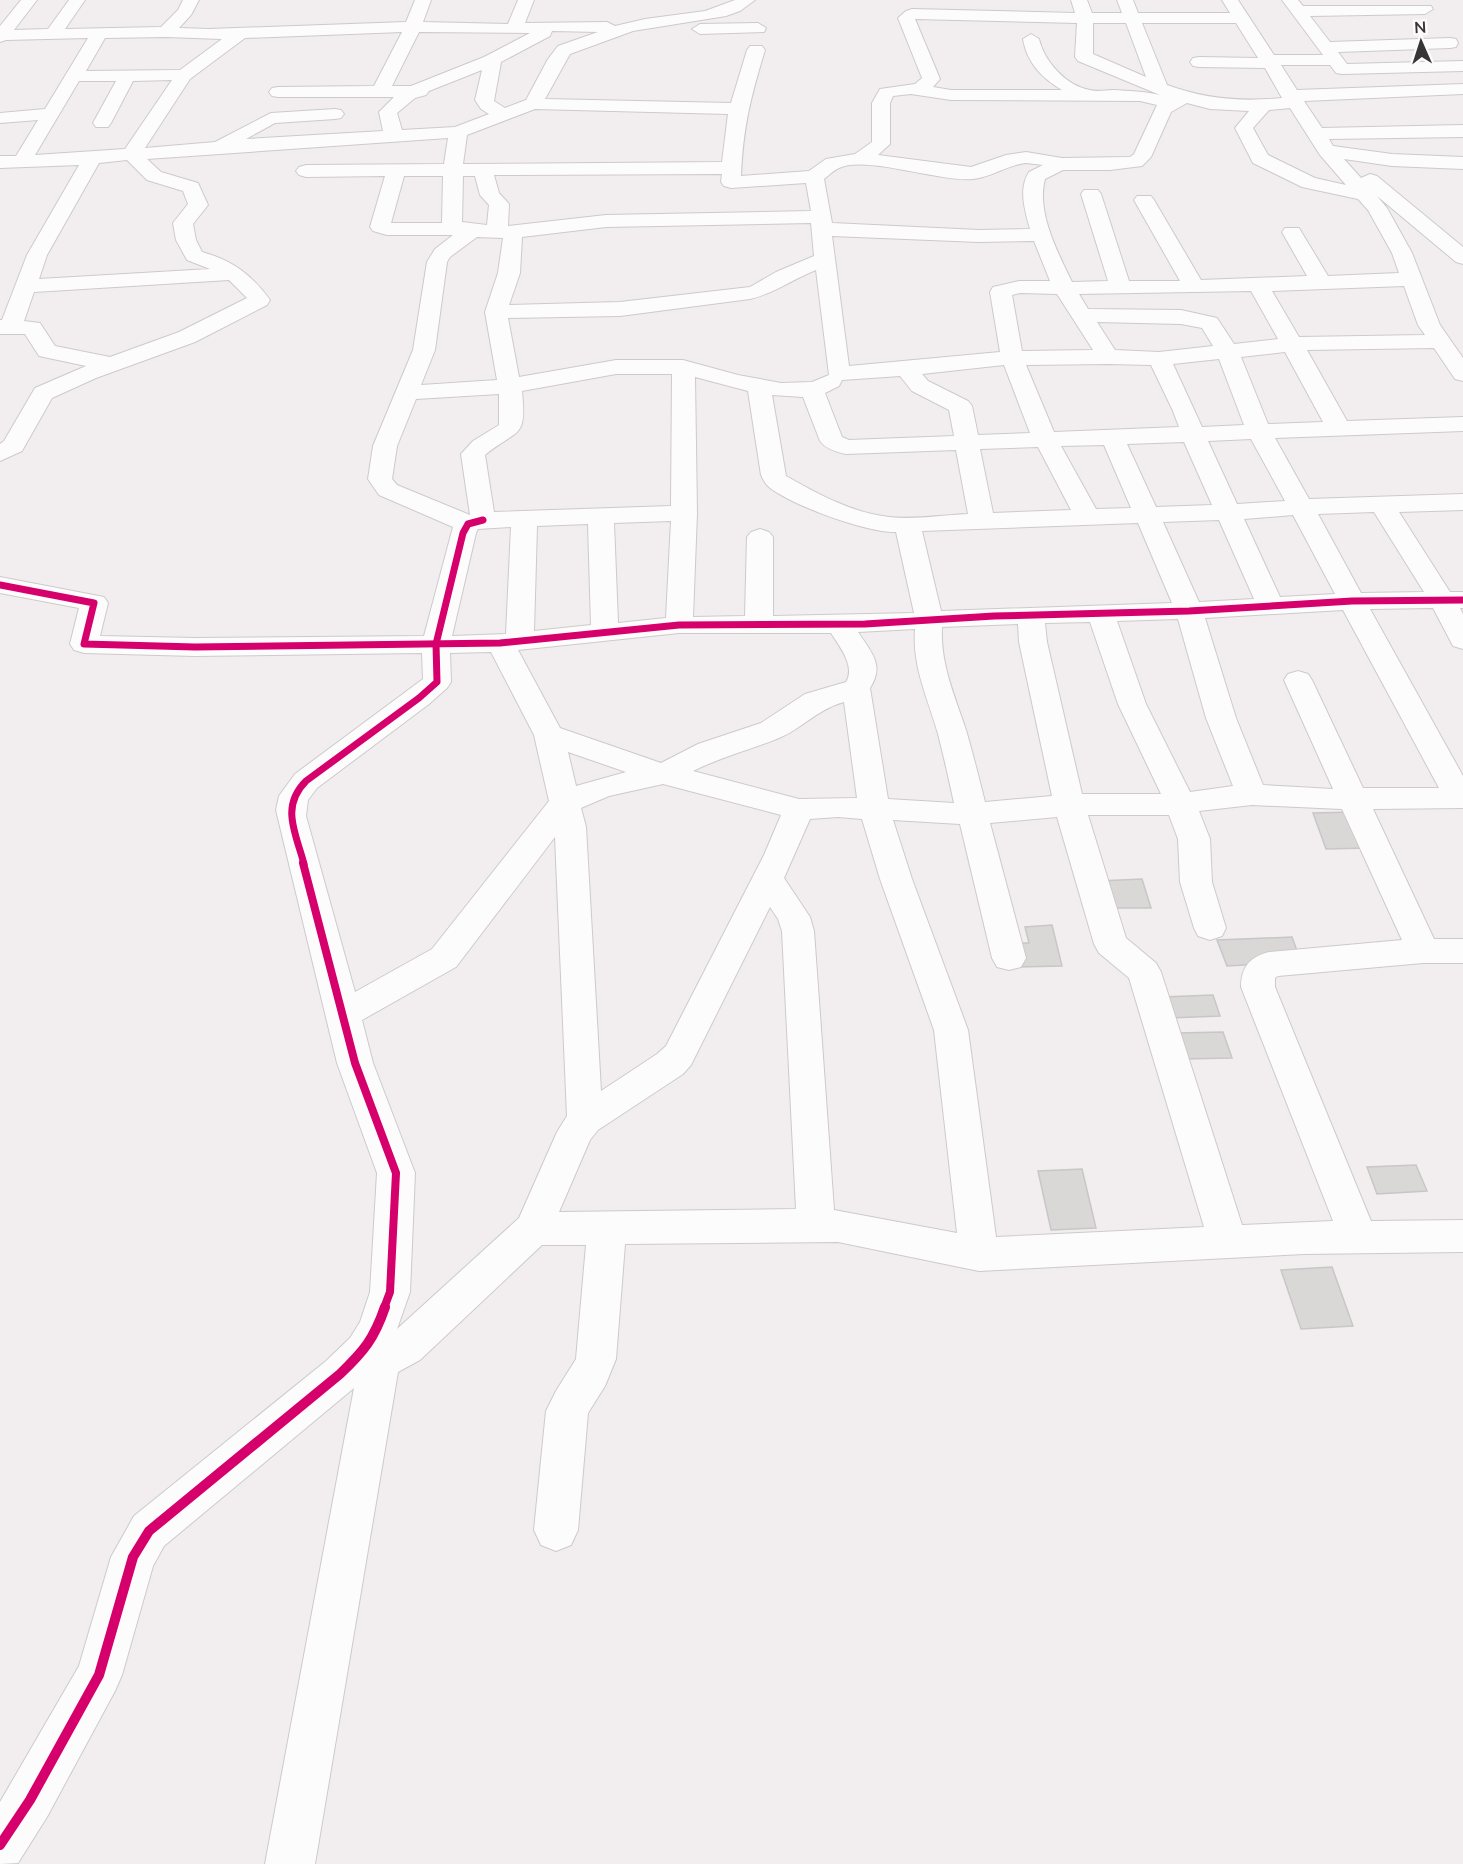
<svg xmlns="http://www.w3.org/2000/svg" width="1463" height="1864" viewBox="0 0 1463 1864" font-family="Mulish,sans-serif">
  <rect width="100%" height="100%" fill="#f2eeef"/>
  <g fill="#dad7d7" stroke="#c9c6c7" stroke-width="1.5">
    <path d="M1355,812L1369,848L1326,849L1313,813Z"/>
    <path d="M1142,879L1151,908H1106L1098,881Z"/>
    <path d="M1052,925L1062,966L1018,967L1014,943H1029L1025,927Z"/>
    <path d="M1292,937L1301,962L1227,966L1217,940Z"/>
    <path d="M1213,995L1220,1016L1169,1018L1163,997Z"/>
    <path d="M1223,1032L1232,1058L1183,1059L1176,1033Z"/>
    <path d="M1416,1165L1427,1191L1377,1194L1367,1167Z"/>
    <path d="M1082,1169L1096,1228L1051,1230L1038,1171Z"/>
    <path d="M1332,1267L1353,1326L1301,1329L1281,1270Z"/>
  </g>
  <g fill="none" stroke-linecap="round" stroke-linejoin="round">
    <defs>
      <g id="minor">
        <path d="M21,0H37L14,30L48,29L69,0H85L65,29L161,27L178,10L183,0H199L191,15L179,28L209,29L406,22L415,0H431L423,22L508,24L518,0H534L525,23L607,22L615,26L645,19L705,11L735,0H755L740,11L726,16L633,31L570,54L545,99L731,103L747,50L750,46H762L765,50C751,96 743,127 741,176L809,171L826,159L855,154L872,142V103L880,89L915,84L922,78L898,18L906,11L912,9L1075,13L1071,0H1087L1092,13H1122L1117,0H1133L1138,13H1230L1222,0H1238L1274,55H1323L1282,0H1298L1303,6H1431L1433,9L1425,14L1310,16L1330,42L1450,38L1456,39L1458,43L1456,47L1450,48L1338,52L1347,64L1463,61V71L1342,74L1336,73L1330,65H1281L1297,90L1463,84V94L1304,101L1322,128L1463,125V137L1329,139L1333,146L1392,154L1463,157V169L1392,166L1344,159L1361,178L1370,174L1377,176L1463,247V264L1456,262L1377,196L1387,208L1412,253L1440,325L1463,358V381L1455,379L1434,348L1307,350L1347,421L1463,417V431L1275,438L1309,499L1463,494V510L1399,512L1450,592H1463V608H1460L1463,614V649L1453,646L1433,608L1370,609L1463,776V808L1373,809L1434,939H1463V963H1423L1278,976L1275,978V987L1371,1221L1463,1220V1252L1304,1254L979,1271L838,1242L625,1244L616,1359L605,1386L588,1413L578,1530L571,1545L556,1551L541,1545L534,1530L546,1411L556,1391L576,1359L586,1245H542L420,1360L398,1372L315,1864H265L354,1388L164,1546L153,1566L122,1675L115,1691L47,1817L18,1863L0,1864V1802L79,1666L111,1557L134,1516L326,1361L350,1338L360,1322L370,1292L377,1173L337,1063L276,810L279,796L295,774L423,679L422,653L195,656L84,653L74,650L70,644L79,608L0,593V577L104,597L108,603L100,636L195,638L424,636L453,527L379,495L368,479L373,446L413,350L427,262L435,249L453,235H387L373,231L370,227L385,176L306,177L299,175L296,171L299,167L306,165L444,164L448,138L147,159L161,172L198,183L208,205L193,224L196,240L202,252C232,260 252,275 270,300L267,305L195,342L96,378L52,398L22,451L0,461V444L4,441L35,388L86,366L39,356L25,334H0V320H2L27,255L79,165L0,168V156H16L38,120L0,123V113L45,109L88,38L6,40L0,42V26ZM915,19L1077,23L1075,57L1078,61L1160,95C1144,91 1129,91 1113,90C1106,90 1097,92 1090,90C1066,86 1044,61 1039,39L1031,34L1023,39C1027,63 1042,78 1062,90H951L933,87L940,79ZM1093,23H1126L1146,77L1093,54ZM1142,23H1236L1258,58L1199,57L1193,58L1190,62L1193,66L1199,67L1265,68L1282,98C1242,102 1205,99 1167,85ZM552,31L598,32L558,46L548,59L526,100L505,108L494,101L501,62L550,36ZM402,32L374,86L278,87L272,88L269,92L272,96L278,97H394L379,112L383,131L246,139L275,123L335,119L341,118L344,114L341,110L335,109L271,113L215,142L145,148L190,79L245,38ZM419,32L530,33L484,57L411,86H392ZM166,37L222,39L180,70L86,71L105,38ZM482,70L475,100L481,109L489,114L455,127L402,130L397,113L415,98L426,95L429,91ZM172,80L125,149L35,155L79,81H116L93,123L96,127H108L111,123L133,81ZM911,94L951,100L1140,101L1157,105L1134,154L1130,157L1062,158L1026,152L1006,155L971,167L878,155L890,144V103L893,96ZM1187,103L1210,109L1249,111L1235,128L1253,163L1302,187L1358,199L1368,210L1392,253L1399,273L1328,276L1299,228H1285L1282,232L1307,276L1201,280L1154,200L1151,196H1137L1134,200L1180,281H1129L1101,194L1098,190H1084L1081,194L1108,281L1072,282C1058,253 1036,212 1045,179L1063,170H1110L1142,166L1151,157L1171,112ZM1290,108L1320,155L1346,185L1315,178L1268,155L1253,128L1269,110ZM535,109L728,114L722,162L463,164L467,135ZM127,160L147,180L183,191L188,204L173,223L176,240L187,260L210,269L39,279L47,255L99,163ZM1026,163L1043,165L1029,172C1018,189 1025,211 1030,229L979,230L832,223L824,179C829,175 834,170 839,168C865,155 939,182 973,179C992,177 1007,165 1026,163ZM722,174L721,182L724,186L731,188L806,183L811,211L606,215L508,226L509,204L499,193L494,175ZM404,176H443L442,223H391ZM463,176H475L480,195L489,205L487,225L462,222ZM811,223L814,256L776,272L750,287L620,302L509,305L520,273L522,237L606,227ZM832,236L979,242L1034,241L1050,281H1019L993,287L990,292L1000,352L849,366ZM477,237L503,238L498,273L485,312L497,380L421,385L435,350L447,262L450,257ZM816,270L829,375L812,382L781,383L738,375L683,360H616L519,377L508,318L620,316L750,299C773,294 793,279 816,270ZM229,280L247,298L179,332L110,357L55,346L40,323L24,321L34,292ZM1404,286L1418,325L1425,335L1299,337L1272,291ZM1251,291L1278,339L1234,344L1217,318L1181,310L1088,309L1079,294ZM1020,293L1057,294L1093,350L1022,351L1012,295ZM1097,322L1181,324L1202,328L1213,346L1159,352L1115,350ZM1285,352L1323,422L1268,424L1241,357ZM1219,359L1244,425L1202,427L1173,364ZM1108,364L1151,365L1173,411L1179,427L1054,432L1026,365ZM1004,365L1030,433L978,435L972,406L968,401L928,381L922,374ZM616,374H672L671,506L494,512L485,455C518,428 527,440 522,391ZM900,376L912,391L949,410L954,436L849,440L842,437L825,393L839,386L842,380ZM695,377L748,391L761,475C763,479 765,484 769,487C791,505 867,533 896,532L914,613L773,616V537L769,532L760,529L751,532L747,537L745,616L693,617L697,513ZM499,394V425L473,441L461,454L470,515L397,485L392,479L397,446L416,399ZM772,395L803,397L820,441C826,449 836,452 846,454L956,450L968,514C943,515 914,520 889,517C852,513 818,494 786,476ZM1251,439L1285,501L1237,504L1208,441ZM1184,442L1212,505L1156,507L1127,444ZM1104,445L1131,508L1096,509L1061,446ZM1038,447L1071,510L993,513L980,449ZM1374,512L1424,592L1361,593L1318,514ZM1293,515L1335,594L1280,597L1244,519ZM1219,520L1254,599L1199,602L1163,522ZM671,521L666,618L618,623L614,523ZM1138,523L1172,603L941,611L922,531ZM588,524L591,625L534,631L537,526ZM511,527L506,634L452,636L476,533L478,529ZM1343,610L1439,788H1363L1312,680L1308,674L1298,671L1288,674L1284,680L1333,789L1263,785L1236,718L1205,618ZM1178,619L1206,718L1233,786L1190,792L1146,704L1117,621ZM1090,622L1118,704L1161,794H1082L1047,642L1045,623ZM1018,624L1019,642L1052,796L985,802C979,778 973,754 966,730C955,696 940,664 942,627ZM915,629C912,667 928,698 938,734C944,757 949,780 954,803L888,799L870,688C885,665 871,652 858,632ZM679,633H831C839,646 856,666 846,682L805,694L761,723L698,744L661,763L560,728L518,650ZM491,652L534,735L549,801L432,949L355,992L306,816L308,800L317,788L429,704L447,688L451,682L450,653ZM844,702L857,798L799,799L693,771C721,757 750,750 779,738C803,728 816,710 844,702ZM568,752L626,772L576,786ZM663,784L781,815L764,855L666,1046L657,1054L601,1091L586,827L581,808L609,796ZM1252,805L1342,809L1402,940L1269,952C1250,957 1241,967 1241,987L1333,1221L1242,1225L1161,972L1156,963L1126,938L1088,815H1169L1178,839L1180,882L1194,928L1198,936L1210,940L1222,936L1226,928L1212,882L1210,839L1199,811ZM838,817L862,819L880,879L934,1030L957,1233L834,1210L814,931L810,917L784,878L810,819ZM1057,817L1094,944L1099,953L1129,978L1204,1227L996,1237L968,1030L912,879L893,820L960,824L992,958L997,967L1009,970L1021,967L1026,958L990,823ZM555,837L567,1116L557,1132L519,1218L397,1329L410,1292L415,1173L373,1063L362,1020L456,967ZM770,907L778,919L782,931L796,1209L559,1212L590,1140L598,1130L683,1074L691,1065Z"/>
        <path d="M758,23L766,28L764,32L700,34L692,29L700,24Z"/>
      </g>
    </defs>
    <use href="#minor" stroke="#cdcacb" stroke-width="2"/>
    <use href="#minor" fill="#fdfcfd" fill-rule="evenodd"/>
    <defs>
      <g id="cycleway-far2">
        <path d="M0,585L94,603L84,644L195,647L500,643L679,625L865,624L994,616L1189,611L1352,601L1463,600"/>
        <path d="M304,864C296,833 280,807 306,781L419,698L437,682L436,644L463,533L468,524L483,520"/>
      </g>
      <path id="cycleway-far1" d="M303,863L355,1063L396,1173L390,1292L384,1308"/>
      <path id="cycleway" d="M0,1845L30,1800L99,1675L133,1557L149,1531L340,1374C364,1351 374,1339 385,1307"/>
    </defs>
    <use href="#cycleway-far2" stroke="#fffbfc" stroke-width="10"/>
    <use href="#cycleway-far1" stroke="#fffbfc" stroke-width="12"/>
    <use href="#cycleway" stroke="#fffbfc" stroke-width="14"/>
    <use href="#cycleway-far2" stroke="#d6006c" stroke-width="7"/>
    <use href="#cycleway-far1" stroke="#d6006c" stroke-width="8"/>
    <use href="#cycleway" stroke="#d6006c" stroke-width="10"/>
  </g>
  <g transform="translate(1421 42) rotate(357)" stroke="#fffbfc" stroke-width="4.5" paint-order="stroke">
  <path d="M0-4.5L10 22L0 15L-10 22Z" fill="#383536"/>
  <text y="-9" font-size="16" font-weight="bold" text-anchor="middle" fill="#383536">N</text>
  </g>
</svg>
